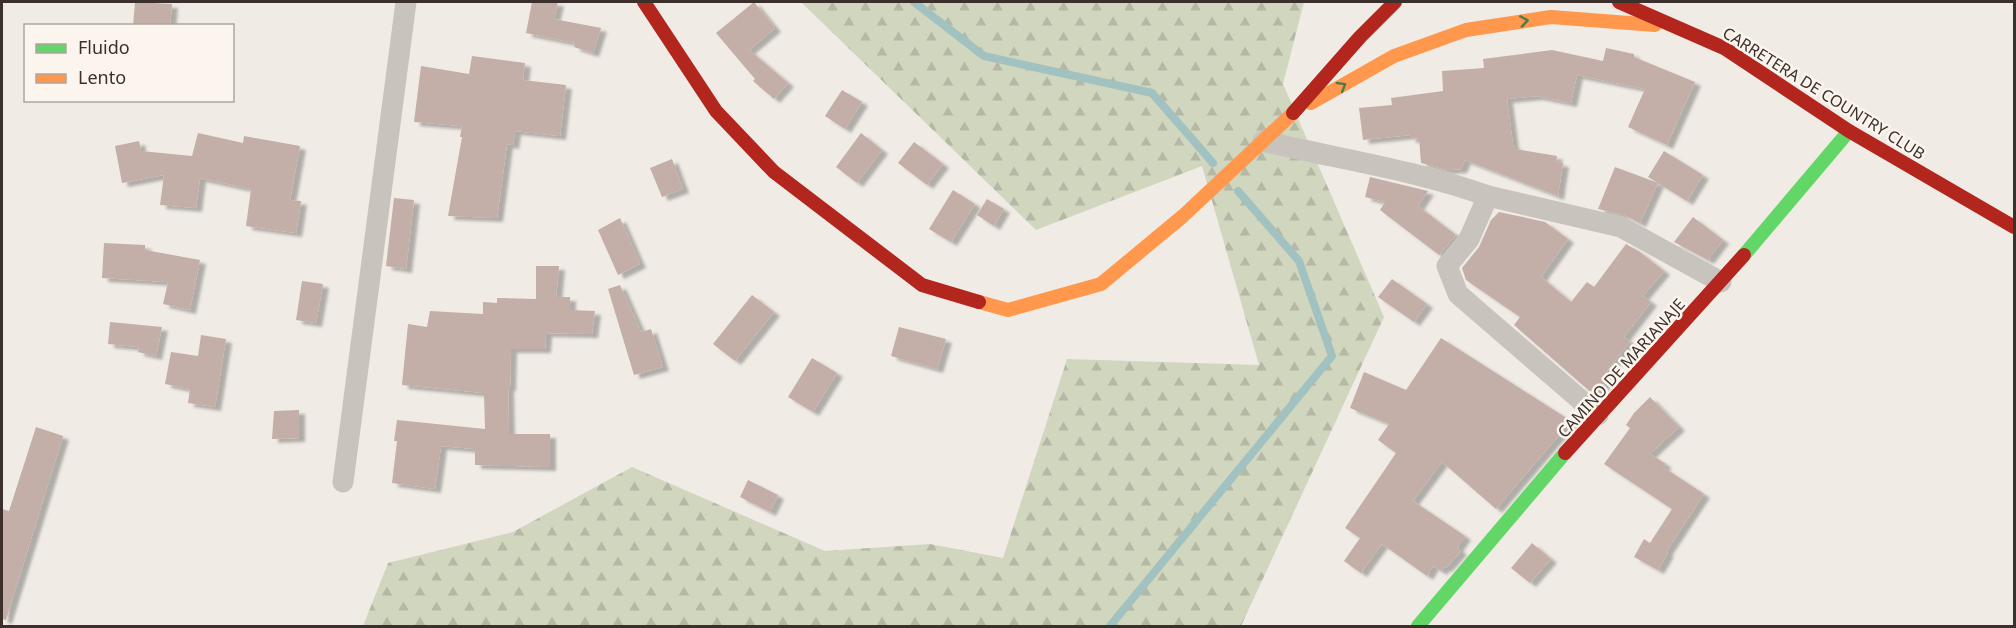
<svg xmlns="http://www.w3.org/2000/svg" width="2016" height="628" viewBox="0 0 2016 628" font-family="'Noto Sans',sans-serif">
  <defs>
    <pattern id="forest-firs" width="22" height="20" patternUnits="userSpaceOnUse" patternTransform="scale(1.5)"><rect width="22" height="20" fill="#d1d6bf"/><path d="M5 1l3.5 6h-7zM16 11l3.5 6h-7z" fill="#b4b8a4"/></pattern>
    <filter id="shadow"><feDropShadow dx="6" dy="4" stdDeviation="1.5" flood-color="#0004"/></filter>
  </defs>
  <rect width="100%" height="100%" fill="#f0ebe5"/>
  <path fill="url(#forest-firs)" d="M801,2H1304L1283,84L1384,317L1241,626H363L388,563L513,532L632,467L825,551L930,544L1003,558L1067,359L1259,365L1202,166L1036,230Z"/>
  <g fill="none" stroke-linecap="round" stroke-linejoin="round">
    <g stroke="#a1c2c1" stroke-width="8">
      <path d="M914,2L984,56L1152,93L1213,163"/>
      <path d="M1110,626L1332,356L1299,261L1238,191"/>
    </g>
  </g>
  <g fill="#c3afa7" filter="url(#shadow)">
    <path d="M135,2L172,4L170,26H133Z"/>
    <path d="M532,2H558L554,19L601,28L593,53L574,47L575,43L526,33Z"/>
    <path d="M754,2L775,28L749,50L788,83L774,99L753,81L755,79L716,33Z"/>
    <path d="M1606,48L1634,54V57L1695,82L1667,145L1628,127L1645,89L1577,75L1571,103L1537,96L1507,99L1513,145H1515V149L1557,156L1556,162L1563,163L1558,196L1465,160L1461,169L1447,170L1421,163L1419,138L1410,139V135L1363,140L1359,108L1392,105L1391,98L1443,91L1442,71L1484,68L1483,59L1552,50L1603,61Z"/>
    <path d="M472,56L525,63L523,80L566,85L560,136L515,131L513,145L507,144L497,218L448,216L462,137H460L462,126L414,122L421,66L469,74Z"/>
    <path d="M842,90L862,102L845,129L825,116Z"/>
    <path d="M198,133L243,143L244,136L300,146L290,200L301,201L296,233L246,226L251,189L200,178L196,208L160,205L164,175L122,183L115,146L139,141L141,151L192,156Z"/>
    <path d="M861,133L882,150L857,183L836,167Z"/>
    <path d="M914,142L943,164L927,185L898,163Z"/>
    <path d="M1664,151L1703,175L1687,201L1648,177Z"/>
    <path d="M672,159L683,189L662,197L650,168Z"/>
    <path d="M1615,167L1658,183L1640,223L1624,215L1598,209Z"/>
    <path d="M1370,177L1428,191L1418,206L1456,235L1439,255L1380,210L1385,202L1365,197Z"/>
    <path d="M953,190L975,204L951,242L929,229Z"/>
    <path d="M394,198L414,200L406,269L386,266Z"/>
    <path d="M987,199L1004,209L994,226L977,215Z"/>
    <path d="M1499,212L1545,222L1568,239L1541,277L1571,302L1587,282L1594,287L1626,244L1640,252L1664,271L1643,296L1651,302L1624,337L1630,342L1603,376L1608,380L1594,395L1514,325L1520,317L1466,280L1462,268L1479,247L1491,220Z"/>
    <path d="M1693,217L1723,240L1708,260L1674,242Z"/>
    <path d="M620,218L640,264L618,275L598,230Z"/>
    <path d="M104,243L145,245V250L200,260L190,310L163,304L168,282L102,278Z"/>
    <path d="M536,266H559L556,297H570V310L595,311L592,334L546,333L545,349H511L510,387H508L509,434H550V467L475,465V449L441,446L435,489L392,483L397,441H394L397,420L485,429L484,393L402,385L408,324L427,327L430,311L483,314V302L497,303V298L536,299Z"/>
    <path d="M1392,279L1427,304L1414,322L1378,297Z"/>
    <path d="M302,281L323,284L316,323L296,320Z"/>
    <path d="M620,285L641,332L651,329L663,367L634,375L608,289Z"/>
    <path d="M752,295L774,312L735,361L713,344Z"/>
    <path d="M110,322L162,327L156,356L138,352L139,347L108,344Z"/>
    <path d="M899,327L946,339L937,369L891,356Z"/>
    <path d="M201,335L226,339L215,407L188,403L190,389L165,384L171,352L198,356Z"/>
    <path d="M1441,338L1571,421L1496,509L1442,462L1413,501L1465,536L1457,548L1461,551L1446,568L1444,567L1441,571L1433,566L1427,576L1382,544L1361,573L1344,561L1360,538L1345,528L1396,453L1378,440L1389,424L1350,408L1364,372L1406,390Z"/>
    <path d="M812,358L837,373L813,412L788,397Z"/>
    <path d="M1650,397L1679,427L1650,454L1666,464L1663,467L1704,494L1666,552L1668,553L1658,570L1634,557L1644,539L1650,543L1672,509L1604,464L1630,428L1626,425L1634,413Z"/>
    <path d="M299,410V438L272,439L274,411Z"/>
    <path d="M36,427L63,436L6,620L2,619V509L9,511Z"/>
    <path d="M748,480L778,495L770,512L740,497Z"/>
    <path d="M1532,543L1551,559L1530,583L1511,568Z"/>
  </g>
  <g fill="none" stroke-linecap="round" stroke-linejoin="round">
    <g stroke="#c9c3be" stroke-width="21">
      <path d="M1263,141C1338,159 1415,170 1488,196L1469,239L1447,266L1458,294L1598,415"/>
      <path d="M1488,196L1621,227L1721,282"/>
      <path d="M343,482L406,2"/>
    </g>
    <g stroke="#63d668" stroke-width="14">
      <path d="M1744,255L1849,131"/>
      <path d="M1418,626L1565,453"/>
    </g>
    <g stroke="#ff974d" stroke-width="14">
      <path d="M1311,103L1394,56L1466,30L1551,17L1655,25"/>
      <path d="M979,302L1008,310L1101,284L1183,216L1293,113"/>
    </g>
    <g stroke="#b3261e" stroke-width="14">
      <path d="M644,2L716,111L774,172L922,285L979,302"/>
      <path d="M1619,2L1724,48L1849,131L2014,227"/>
      <path d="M1293,113L1360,37L1395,2"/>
      <path d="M1565,453L1744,255"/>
    </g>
  </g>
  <defs><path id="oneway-chevron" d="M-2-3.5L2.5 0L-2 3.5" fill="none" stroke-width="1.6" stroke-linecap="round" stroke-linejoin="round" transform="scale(1.5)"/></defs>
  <g stroke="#4d7b46">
    <use href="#oneway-chevron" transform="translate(1524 21) rotate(-9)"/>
    <use href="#oneway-chevron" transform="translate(1342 86) rotate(-30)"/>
  </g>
  <g text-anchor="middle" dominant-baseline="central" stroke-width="5" stroke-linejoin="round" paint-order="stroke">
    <g font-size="16" fill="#3b302b" stroke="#fbf5ee">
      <text transform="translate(1824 93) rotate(32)">CARRETERA DE COUNTRY CLUB</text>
      <text transform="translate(1621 368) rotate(-48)">CAMINO DE MARIANAJE</text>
    </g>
  </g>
  <rect width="2016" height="628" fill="none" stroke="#3b302b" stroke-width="6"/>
  <rect x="24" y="24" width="210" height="78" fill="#fbf5ee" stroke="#aea6a0" stroke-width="1.5"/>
  <rect x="36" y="44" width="30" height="9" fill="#63d668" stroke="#aea6a0" stroke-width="1.5"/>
  <text x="78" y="54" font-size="18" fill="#3b302b">Fluido</text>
  <rect x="36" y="74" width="30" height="9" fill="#ff974d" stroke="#aea6a0" stroke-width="1.5"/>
  <text x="78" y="84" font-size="18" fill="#3b302b">Lento</text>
</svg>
